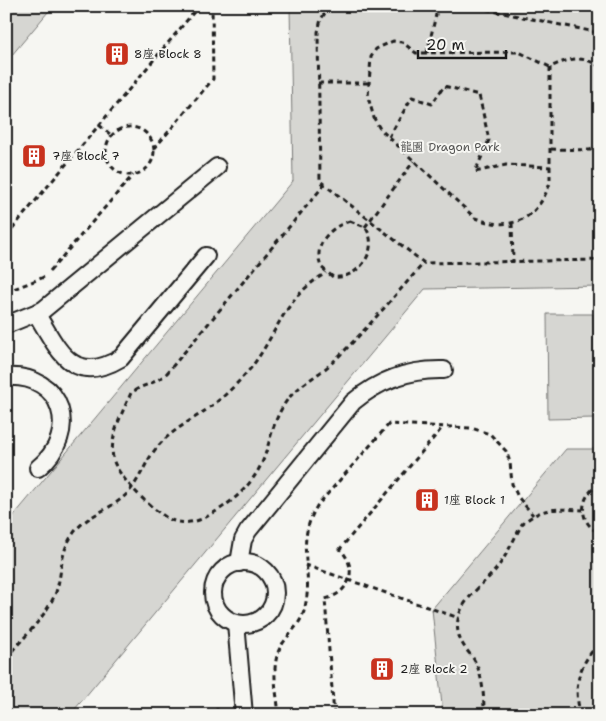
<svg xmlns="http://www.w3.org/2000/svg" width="606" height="721" viewBox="0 0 606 721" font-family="'Shantell Sans','LXGW WenKai TC',sans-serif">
  <rect width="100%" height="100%" fill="#f6f6f2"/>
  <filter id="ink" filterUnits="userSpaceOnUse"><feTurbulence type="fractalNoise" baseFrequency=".02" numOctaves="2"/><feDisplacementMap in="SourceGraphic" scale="10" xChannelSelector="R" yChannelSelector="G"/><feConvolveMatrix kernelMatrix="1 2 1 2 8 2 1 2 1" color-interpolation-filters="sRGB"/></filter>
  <g filter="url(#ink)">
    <g fill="#d6d6d2" stroke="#797977">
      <path d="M6,6H53L6,62Z"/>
      <path d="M290,6H600V286L425,289L70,715H6V525L293,181Z"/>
      <path d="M547,314H593L595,418L548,419Z"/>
      <path d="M566,449H600V715H443L432,609Z"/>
    </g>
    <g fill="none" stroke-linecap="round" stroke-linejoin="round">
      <defs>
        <g id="service">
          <path d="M36,313C58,349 72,387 121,358L206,256"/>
          <path d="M6,325L43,310L217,167"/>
          <path d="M6,377C63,373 81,433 38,468"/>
          <circle cx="244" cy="593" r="31"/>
          <path d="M239,563L243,540L248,531L353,402C380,379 409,369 444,370"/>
          <path d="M236,623L244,715"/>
        </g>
      </defs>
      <use href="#service" stroke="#1c1c1c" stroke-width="20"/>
      <g stroke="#1c1c1c" stroke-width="3" stroke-dasharray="5 4" stroke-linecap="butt">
        <path d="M330,6L321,19L318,32L320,181L424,263L600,260"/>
        <path d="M469,6L600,33"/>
        <path d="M6,17L7,6"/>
        <path d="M427,53L438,6"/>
        <path d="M550,67V183C537,220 512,232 475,218L380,129L374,118L368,97L371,57L376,49L393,41L402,42L416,53L519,52L550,67C568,59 582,54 600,67"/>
        <path d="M318,83H369"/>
        <path d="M99,125L111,135"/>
        <circle cx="130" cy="151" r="24"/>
        <path d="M389,137L412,97L432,104L444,86L479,95L489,140L475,172L506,165L551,167"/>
        <path d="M154,149L213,79L212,6"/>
        <path d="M551,149L590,150L600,146"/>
        <path d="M325,184L167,373C156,384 143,384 131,393C123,411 109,437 113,458C116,476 154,512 171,520C181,524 194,523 204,518C230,505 253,486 264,458C271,438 274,417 288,399C302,382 322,374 337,358C368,328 395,295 424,263"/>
        <path d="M350,221L365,227C381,248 359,280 333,277L321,267C313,245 329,227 350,221Z"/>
        <path d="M512,223L513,262"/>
        <path d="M365,227L414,161"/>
        <path d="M6,236L199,6"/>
        <path d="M50,271L133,175"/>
        <path d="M6,292L44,277"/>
        <path d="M600,484C579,495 577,523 600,533"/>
        <path d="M305,565L459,618"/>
        <path d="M6,658C23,638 46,617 56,592C63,571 59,554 73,534C85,516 105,512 121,499C140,485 144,460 160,444C174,429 192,420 209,408C224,397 238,383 250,369C279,332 282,299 326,273"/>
        <path d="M217,708V715"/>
        <path d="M279,715C277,693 269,662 283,643C291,631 302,623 305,607C314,569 294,545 317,506L389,424L471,428L490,434L506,451L510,462L512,484L518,497L533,515"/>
        <path d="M334,715L325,599C350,593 359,569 340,549L442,428"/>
        <path d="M484,715C484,696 483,674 473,658C466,649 460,643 458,632C453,604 482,587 497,568C507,555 514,539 522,524C543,506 556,509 583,510"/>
        <path d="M581,715C572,687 579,663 600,643"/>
      </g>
      <use href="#service" stroke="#f6f6f2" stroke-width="16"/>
    </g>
  </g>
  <defs>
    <symbol id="building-square" viewBox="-11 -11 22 22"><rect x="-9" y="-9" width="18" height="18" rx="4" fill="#c8321e" stroke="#f6f6f2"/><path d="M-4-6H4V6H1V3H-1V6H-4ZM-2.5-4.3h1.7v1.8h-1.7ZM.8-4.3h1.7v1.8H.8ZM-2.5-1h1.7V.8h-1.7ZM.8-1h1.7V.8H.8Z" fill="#fff"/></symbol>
  </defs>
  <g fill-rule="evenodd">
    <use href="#building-square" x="103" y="40" width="28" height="28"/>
    <use href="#building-square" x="20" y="142" width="28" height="28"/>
    <use href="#building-square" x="413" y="486" width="28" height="28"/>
    <use href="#building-square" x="368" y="655" width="28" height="28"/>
  </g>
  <g text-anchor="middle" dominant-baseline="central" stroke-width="4" stroke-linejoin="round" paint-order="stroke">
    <g font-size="12" fill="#1c1c1c" stroke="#f6f6f2" text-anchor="start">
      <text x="134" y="54">8座 Block 8</text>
      <text x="52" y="156">7座 Block 7</text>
      <text x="444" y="500">1座 Block 1</text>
      <text x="400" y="669">2座 Block 2</text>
    </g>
    <g font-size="12" fill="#545453" stroke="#f6f6f2">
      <text x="450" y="147">龍園 Dragon Park</text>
    </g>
  </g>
  <rect width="606" height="721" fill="none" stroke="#f6f6f2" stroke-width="25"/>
  <rect x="12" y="12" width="581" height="696" fill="none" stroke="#1c1c1c" stroke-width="2" filter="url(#ink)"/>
  <path d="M418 50v8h88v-8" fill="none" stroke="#1c1c1c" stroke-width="2.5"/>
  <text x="426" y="50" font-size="15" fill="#1c1c1c" stroke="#f6f6f2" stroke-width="4" paint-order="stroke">20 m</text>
</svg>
